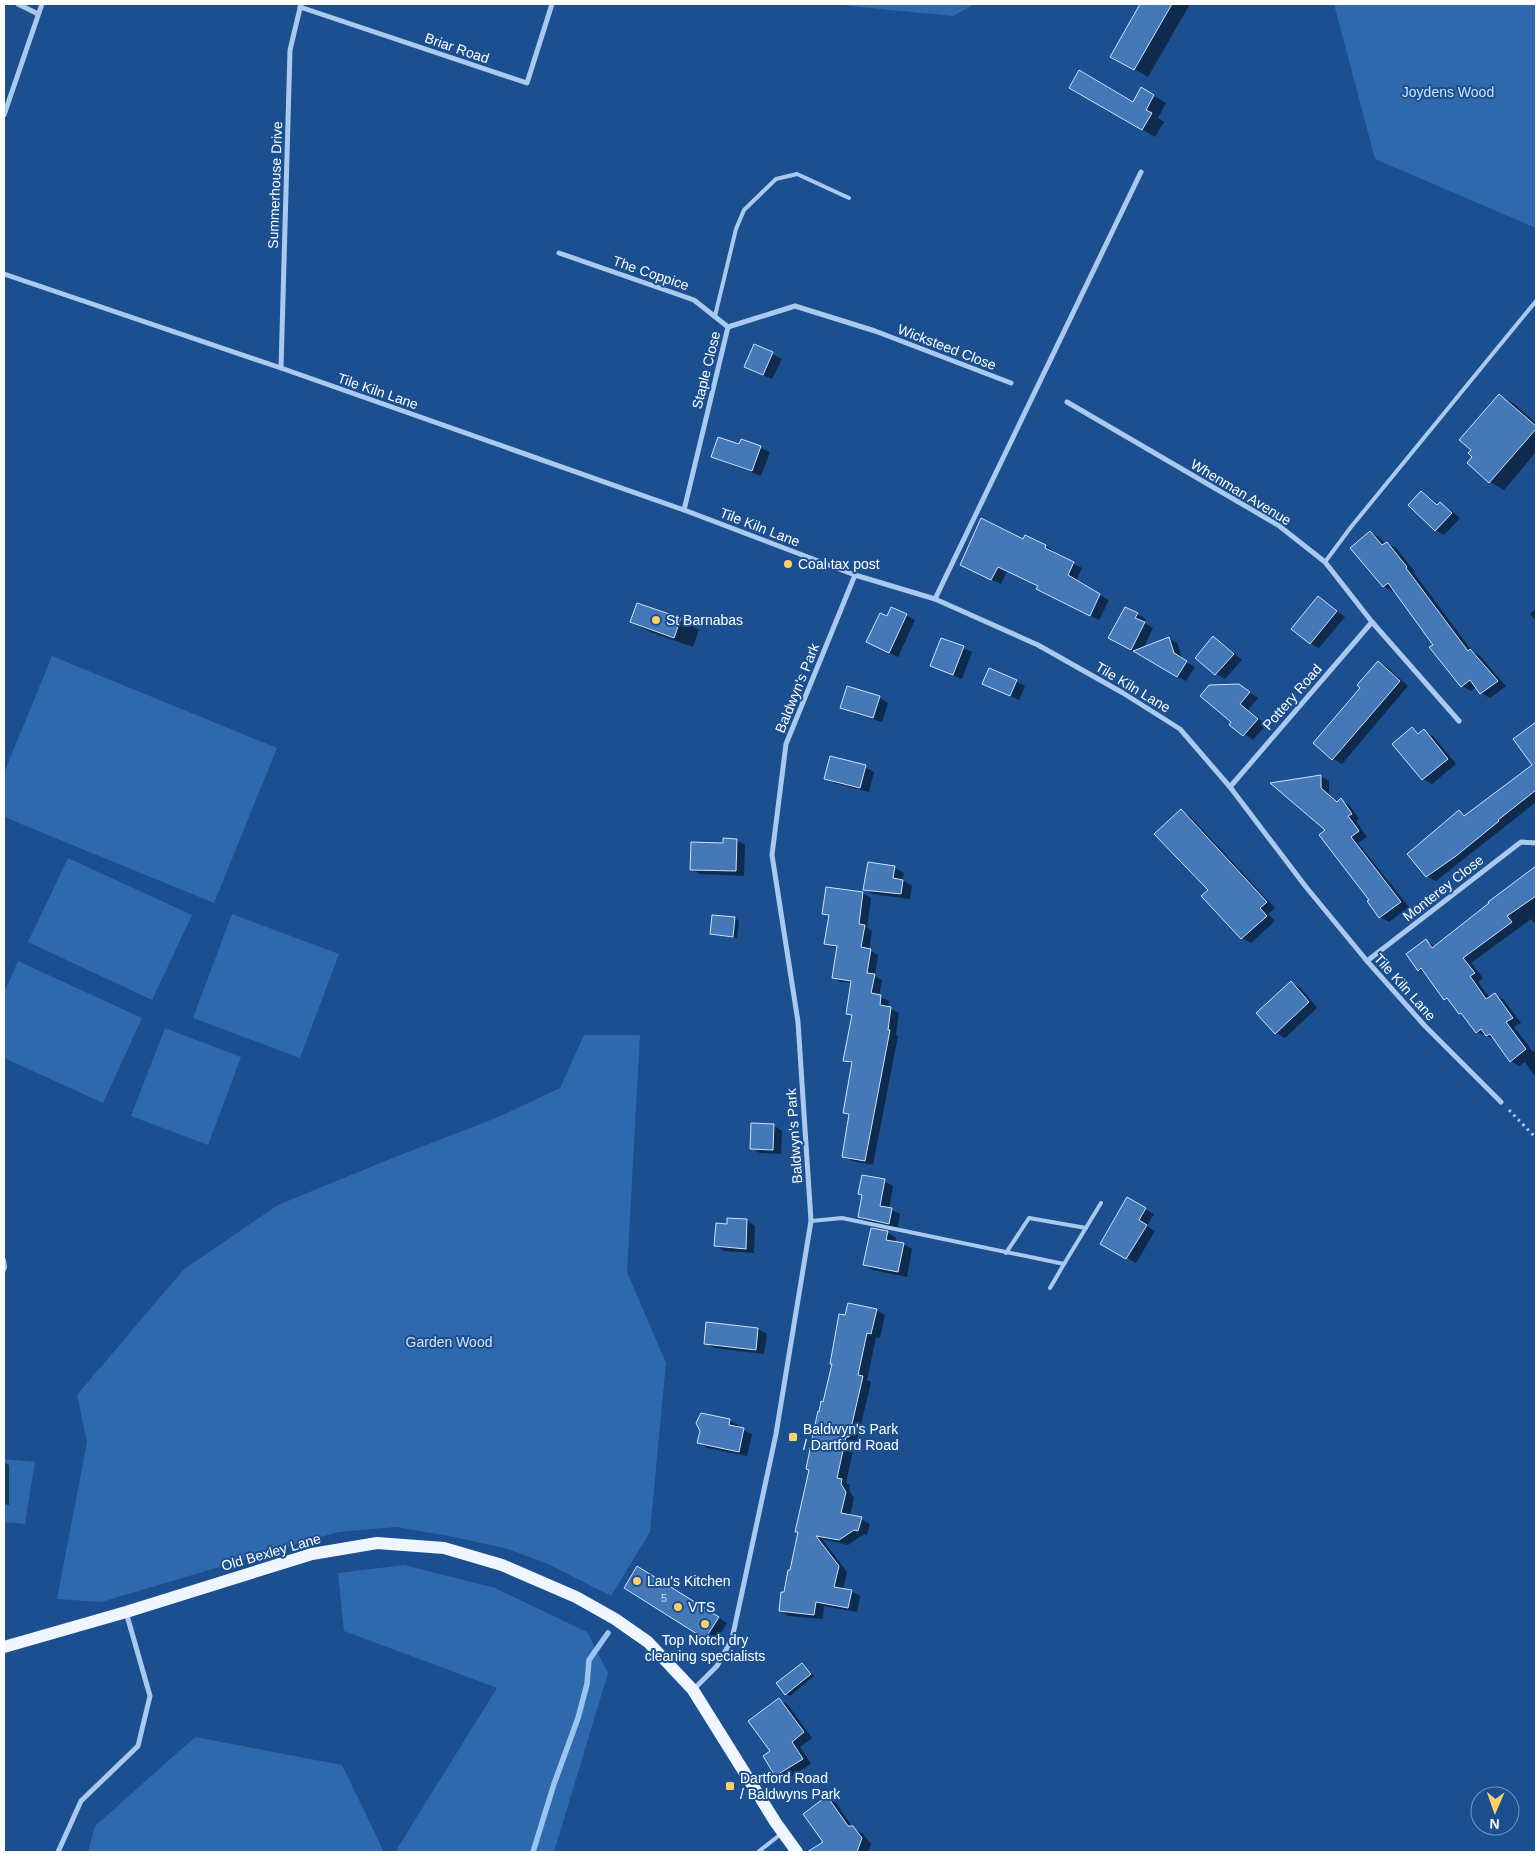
<svg xmlns="http://www.w3.org/2000/svg" width="1540" height="1856" viewBox="0 0 1540 1856" font-family="Arial,sans-serif">
  <rect width="100%" height="100%" fill="#1b4f8f"/>
  <g fill="#2e69ad">
    <path d="M845,4H975L953,16L849,6Z"/>
    <path d="M1334,4H1536V228L1375,159Z"/>
    <path d="M52,656L277,748L214,903L4,817V773Z"/>
    <path d="M68,858L192,915L152,1000L28,942Z"/>
    <path d="M232,914L339,954L300,1058L193,1018Z"/>
    <path d="M18,961L142,1018L103,1103L4,1058V993Z"/>
    <path d="M165,1028L241,1057L208,1145L131,1116Z"/>
    <path d="M584,1035H640L627,1272L666,1363L650,1532L611,1596L550,1565L508,1549L449,1536L396,1527L338,1532L101,1602L57,1599L87,1442L77,1395L184,1269L278,1205L390,1159L496,1118L560,1088Z"/>
    <path d="M4,1459L35,1462L25,1524L4,1522Z"/>
    <path d="M404,1565L495,1588L587,1632L608,1673L554,1852H395L497,1688L344,1631L338,1573Z"/>
    <path d="M195,1737L342,1765L384,1852H88L95,1826Z"/>
  </g>
  <g fill="#0007">
    <path d="M1142,4H1190L1148,77L1112,56Z"/>
    <path d="M1071,87L1133,104L1142,89L1166,103L1158,118L1164,122L1155,137Z"/>
    <path d="M754,345L782,359L772,379L754,371Z"/>
    <path d="M1499,395L1513,403L1536,423V452L1504,490L1490,482L1468,463L1474,456Z"/>
    <path d="M742,440L770,452L761,476L722,461L713,456L740,446Z"/>
    <path d="M1422,492L1439,505L1440,504L1449,509L1460,518L1444,535L1436,530Z"/>
    <path d="M1370,532L1379,537L1385,544L1387,543L1396,548L1415,572L1414,573L1472,651L1479,655L1506,686L1490,698L1481,693L1476,687L1471,691L1462,686L1435,645L1394,590L1393,592L1384,586L1352,548Z"/>
    <path d="M1025,537L1046,546L1054,551L1053,553L1082,568L1076,581L1109,600L1099,620L1047,594L1039,586L1007,571L1001,584L970,569L1023,541Z"/>
    <path d="M1319,597L1345,617L1319,648L1310,643Z"/>
    <path d="M1536,609V621L1530,614Z"/>
    <path d="M1137,614L1146,619L1144,623L1153,628L1143,649L1169,638L1178,644L1182,660L1195,667L1186,681L1118,643Z"/>
    <path d="M906,615L915,620L898,657L877,647L887,618Z"/>
    <path d="M680,619L699,630L693,647L650,632L632,622Z"/>
    <path d="M1214,638L1222,643L1242,660L1225,679L1216,674L1197,658Z"/>
    <path d="M942,639L972,652L962,679L932,666Z"/>
    <path d="M1378,662L1387,667L1408,686L1342,764L1333,759L1362,687Z"/>
    <path d="M1016,681L1025,686L1019,700L993,688Z"/>
    <path d="M1239,685L1258,698L1248,710L1266,725L1253,740L1231,725Z"/>
    <path d="M879,697L888,703L882,722L851,712L842,707Z"/>
    <path d="M1532,726L1536,728V802L1436,881L1427,876L1459,811L1466,816L1534,765Z"/>
    <path d="M1412,729L1421,734L1424,731L1433,736L1456,764L1432,784L1423,779Z"/>
    <path d="M865,767L874,772L869,792L834,783L826,778Z"/>
    <path d="M1321,776L1329,781V794L1339,803L1341,800L1349,805L1359,819L1356,821L1367,837L1358,843L1409,907L1389,922L1380,917L1369,901L1371,900L1327,830L1273,784Z"/>
    <path d="M1181,811L1190,816L1275,908L1268,914L1275,921L1251,943L1242,938L1210,890Z"/>
    <path d="M736,840L745,845L744,876L700,874L692,869Z"/>
    <path d="M1536,867V925L1531,919L1471,963L1483,978L1478,982L1490,998L1495,994L1504,1000L1521,1023L1514,1027L1533,1052L1536,1050V1078L1525,1062L1519,1066L1511,1061L1496,1040L1477,1032L1465,1016L1460,1013L1452,1002L1445,999L1428,975L1419,970L1408,955L1426,941L1436,947L1491,903L1490,902Z"/>
    <path d="M895,868L904,873L902,880L912,886L910,899L873,894L864,889Z"/>
    <path d="M827,888L863,893L871,898L867,928L872,931L869,950L878,955L875,976L882,980L879,996L889,1001L888,1008L899,1013L896,1035L898,1036L873,1165L852,1161L843,1157L850,1115L844,1112L853,1065L845,1060L853,1017L847,1013L852,983L841,982L833,977L838,949L825,943L830,917L823,913Z"/>
    <path d="M713,916L735,918L739,921L737,938L715,935L711,933Z"/>
    <path d="M1291,982L1300,987L1317,1008L1285,1038L1276,1033Z"/>
    <path d="M773,1125L782,1131L781,1154L760,1153L751,1148Z"/>
    <path d="M884,1181L893,1186L889,1209L900,1214L898,1228L868,1222L859,1217L863,1196L859,1194Z"/>
    <path d="M1128,1199L1154,1214L1147,1226L1155,1231L1136,1263L1102,1243Z"/>
    <path d="M747,1220L755,1226L754,1253L724,1251L715,1245L728,1226Z"/>
    <path d="M887,1232L896,1238L895,1243L903,1244L912,1249L907,1277L873,1270L864,1265Z"/>
    <path d="M876,1310L885,1315L880,1338L876,1337L867,1380L871,1382L857,1441H855L846,1483L850,1485L849,1490L854,1498L850,1516L861,1519L870,1524L867,1535L864,1534L848,1545L822,1539L847,1572L843,1590L851,1591L860,1596L857,1612L824,1606L823,1619L789,1616L780,1611L791,1572L824,1403L846,1317Z"/>
    <path d="M708,1323L758,1329L767,1334L764,1354L714,1348L705,1343Z"/>
    <path d="M729,1420L738,1425V1428L752,1434L747,1456L708,1448L699,1443Z"/>
    <path d="M4,1462L9,1465V1505L4,1504Z"/>
    <path d="M647,1573L727,1623L714,1643L625,1588Z"/>
    <path d="M803,1664L814,1676L790,1696L786,1694Z"/>
    <path d="M779,1700L788,1705L812,1738L800,1747L811,1764L785,1780L776,1775L772,1752Z"/>
    <path d="M827,1798L836,1803L853,1828L862,1833L871,1844L868,1852H826L822,1845L825,1842Z"/>
  </g>
  <g fill="none" stroke-linecap="round" stroke-linejoin="round">
    <path stroke="#9cc4f0" stroke-width="5.5" d="M533,1852L554,1784L578,1718L587,1684L589,1660L608,1633"/>
  </g>
  <g fill="#4478b7" stroke="#cfe3fa">
    <path d="M1140,4H1172L1134,70L1110,57Z"/>
    <path d="M1079,70L1133,102L1141,87L1154,95L1146,110L1152,113L1142,130L1069,88Z"/>
    <path d="M754,344L773,352L763,375L744,367Z"/>
    <path d="M1499,394L1536,426V429L1489,483L1467,463L1472,457L1468,453L1471,450L1459,440Z"/>
    <path d="M718,437L739,444L741,439L761,446L752,471L711,457Z"/>
    <path d="M1421,491L1437,505L1440,502L1452,513L1435,531L1408,505Z"/>
    <path d="M981,518L1023,539L1025,535L1046,545L1045,548L1074,562L1068,575L1100,594L1090,616L1036,589L1038,586L998,567L991,580L960,565Z"/>
    <path d="M1370,531L1382,545L1387,542L1407,567L1406,568L1468,651L1470,649L1498,681L1480,694L1470,680L1461,687L1429,647L1433,645L1388,583L1383,587L1350,548Z"/>
    <path d="M1318,596L1337,611L1310,644L1291,629Z"/>
    <path d="M637,603L681,618L674,638L630,622Z"/>
    <path d="M891,607L907,614L889,653L866,642L880,613L887,616Z"/>
    <path d="M1125,607L1138,613L1135,618L1145,622L1131,650L1108,638Z"/>
    <path d="M1213,636L1234,654L1215,675L1195,658Z"/>
    <path d="M1169,637L1174,653L1187,661L1177,677L1133,651Z"/>
    <path d="M941,638L964,646L953,675L930,666Z"/>
    <path d="M1378,661L1400,681L1332,760L1313,743L1360,688L1357,685Z"/>
    <path d="M989,668L1017,680L1010,696L982,684Z"/>
    <path d="M1239,684L1250,692L1240,704L1258,719L1243,736L1229,725L1231,722L1200,696L1209,685Z"/>
    <path d="M847,686L880,696L873,718L840,708Z"/>
    <path d="M1536,722V790L1498,820L1499,821L1456,856L1426,877L1407,854L1459,810L1464,816L1532,765L1513,739Z"/>
    <path d="M1412,727L1418,734L1424,729L1448,759L1422,780L1392,744Z"/>
    <path d="M830,756L866,765L860,788L824,779Z"/>
    <path d="M1321,775V788L1337,802L1341,798L1352,814L1348,816L1359,831L1351,837L1401,902L1379,918L1367,901L1369,900L1319,835L1325,830L1270,783Z"/>
    <path d="M1181,809L1267,902L1260,908L1267,916L1241,939L1201,896L1208,890L1154,834Z"/>
    <path d="M723,838L737,839L736,871L690,870L691,842L723,843Z"/>
    <path d="M868,862L895,866L893,878L903,880L901,894L863,890Z"/>
    <path d="M1536,866V896L1507,916L1512,922L1463,958L1475,973L1470,976L1486,999L1495,993L1513,1018L1506,1022L1526,1049L1510,1062L1490,1034L1486,1036L1481,1029L1476,1033L1461,1013L1459,1014L1447,998L1444,1000L1421,968L1418,971L1406,954L1426,939L1432,948L1489,903L1488,902Z"/>
    <path d="M826,887L863,892L859,924L865,925L861,947L871,949L867,973L875,974L871,993L881,995L880,1005L891,1007L888,1030H890L865,1161L842,1157L849,1114L843,1113L852,1062L843,1061L852,1015L846,1014L851,981L832,978L837,946L824,944L829,915L822,914Z"/>
    <path d="M712,915L735,917L733,937L710,934Z"/>
    <path d="M1291,981L1309,1002L1275,1034L1256,1013Z"/>
    <path d="M751,1123L774,1124L773,1150L750,1149Z"/>
    <path d="M862,1175L885,1179L880,1206L892,1208L889,1224L858,1217L862,1195L858,1194Z"/>
    <path d="M1127,1197L1146,1208L1139,1220L1147,1225L1126,1259L1100,1244Z"/>
    <path d="M727,1218L747,1219L746,1249L714,1246L716,1223L727,1224Z"/>
    <path d="M871,1228L888,1231L886,1240L904,1243L898,1272L863,1265Z"/>
    <path d="M848,1303L877,1309L871,1334L867,1333L858,1375L863,1376L849,1437H846L837,1478L842,1479L841,1484L846,1492L841,1513L862,1517L858,1531L854,1530L839,1540L816,1536L839,1566L834,1587L852,1590L848,1608L816,1602L814,1615L779,1611L781,1592H784L788,1570H790L798,1532H795L809,1470L806,1469L814,1429L818,1411L819,1412L821,1401L823,1402L832,1364H830L839,1314L845,1315Z"/>
    <path d="M706,1322L758,1328L756,1350L704,1344Z"/>
    <path d="M701,1413L730,1419L729,1425L744,1428L739,1452L697,1443L700,1431L696,1423Z"/>
    <path d="M637,1566L719,1617L705,1639L624,1588Z"/>
    <path d="M802,1663L811,1674L785,1695L776,1683Z"/>
    <path d="M779,1698L804,1732L792,1742L803,1759L775,1776L763,1756L770,1751L748,1721Z"/>
    <path d="M827,1796L848,1826H853L862,1838L857,1852H807L823,1842L803,1814Z"/>
  </g>
  <g fill="none" stroke-linecap="round" stroke-linejoin="round">
    <path stroke="#a9c9ee" stroke-width="3" stroke-dasharray="2.5 4" stroke-linecap="butt" d="M1509,1110L1536,1138"/>
    <g stroke="#a9c9ee" stroke-width="4">
      <path d="M715,316L736,229L744,210L776,179L797,174L849,198"/>
      <path d="M1325,562L1351,527L1536,301"/>
      <path d="M811,1221L842,1218L1064,1264L1101,1203"/>
      <path d="M1006,1253L1029,1218L1086,1228"/>
      <path d="M4,1260L5,1267L4,1270"/>
      <path d="M1050,1288L1064,1264"/>
      <path d="M758,1852L781,1834"/>
    </g>
    <g stroke="#a9c9ee" stroke-width="5">
      <path d="M18,4L38,14"/>
      <path d="M300,7L527,83L552,4"/>
      <path d="M4,115L42,4"/>
      <path d="M559,253L694,300L728,327"/>
      <path d="M4,274L281,368L684,510L855,575L935,599L1038,645L1123,693L1180,729L1230,787L1306,887L1367,961L1425,1026L1501,1102"/>
      <path d="M728,327L795,306L875,331L1011,383"/>
      <path d="M281,368L290,50L301,4"/>
      <path d="M1067,402L1278,525L1325,562L1372,622L1459,721"/>
      <path d="M684,510L728,327"/>
      <path d="M935,599L1141,172"/>
      <path d="M1230,787L1372,622"/>
      <path d="M1367,961L1521,842L1536,843"/>
      <path d="M694,1689L717,1666L732,1639L776,1434L811,1221L798,1022L772,855L786,744L855,575"/>
      <path d="M58,1852L81,1801L138,1746L150,1696L126,1612"/>
    </g>
    <path stroke="#f0f6ff" stroke-width="12" d="M4,1647L126,1612L312,1554L377,1543L444,1548L502,1565L576,1597L615,1619L648,1642L693,1690L776,1823L797,1852"/>
  </g>
  <g fill="#ffd166" stroke="#1b4f8f" stroke-width="2">
    <circle cx="788" cy="564" r="5"/>
    <circle cx="656" cy="620" r="5"/>
    <rect x="788" y="1432" width="10" height="10" rx="2.5"/>
    <circle cx="637" cy="1581" r="5"/>
    <circle cx="678" cy="1607" r="5"/>
    <circle cx="705" cy="1624" r="5"/>
    <rect x="725" y="1781" width="10" height="10" rx="2.5"/>
  </g>
  <g text-anchor="middle" dominant-baseline="central" stroke-width="4" stroke-linejoin="round" paint-order="stroke">
    <g font-size="11" fill="#d0dded">
      <text x="664" y="1598">5</text>
    </g>
    <g font-size="14" fill="#fff" stroke="#1b4f8f">
      <text transform="translate(457 48) rotate(19)">Briar Road</text>
      <text transform="translate(275 185) rotate(-88)">Summerhouse Drive</text>
      <text transform="translate(651 273) rotate(19)">The Coppice</text>
      <text transform="translate(947 347) rotate(21)">Wicksteed Close</text>
      <text transform="translate(706 370) rotate(-76)">Staple Close</text>
      <text transform="translate(378 391) rotate(19)">Tile Kiln Lane</text>
      <text transform="translate(1241 492) rotate(31)">Whenman Avenue</text>
      <text transform="translate(760 527) rotate(21)">Tile Kiln Lane</text>
      <text transform="translate(1133 687) rotate(31)">Tile Kiln Lane</text>
      <text transform="translate(797 688) rotate(-68)">Baldwyn's Park</text>
      <text transform="translate(1292 697) rotate(-49)">Pottery Road</text>
      <text transform="translate(1443 888) rotate(-38)">Monterey Close</text>
      <text transform="translate(1405 987) rotate(48)">Tile Kiln Lane</text>
      <text transform="translate(794 1136) rotate(-94)">Baldwyn's Park</text>
      <text transform="translate(271 1552) rotate(-16)">Old Bexley Lane</text>
    </g>
    <g font-size="14" fill="#cfe3fa" stroke="#1b4f8f">
      <text x="1448" y="92">Joydens Wood</text>
      <text x="449" y="1342">Garden Wood</text>
    </g>
    <g font-size="14" fill="#fff" stroke="#1b4f8f" text-anchor="start">
      <text x="798" y="564">Coal tax post</text>
      <text x="666" y="620">St Barnabas</text>
      <text x="803" y="1429">Baldwyn's Park<tspan x="803" dy="16">/ Dartford Road</tspan></text>
      <text x="647" y="1581">Lau's Kitchen</text>
      <text x="688" y="1607">VTS</text>
      <text x="705" y="1640" text-anchor="middle">Top Notch dry<tspan x="705" dy="16">cleaning specialists</tspan></text>
      <text x="740" y="1778">Dartford Road<tspan x="740" dy="16">/ Baldwyns Park</tspan></text>
    </g>
  </g>
  <rect width="1540" height="1856" fill="none" stroke="#ffffff" stroke-width="10"/>
  <g transform="translate(1495 1811) rotate(182)"><circle r="24" fill="#1b4f8f" stroke="#7695bc"/>
  <path d="M0-4L9 19L0 12L-9 19Z" fill="#ffd166"/>
  <text y="-8" font-size="14" font-weight="bold" text-anchor="middle" fill="#ffffff">N</text>
  </g>
</svg>
